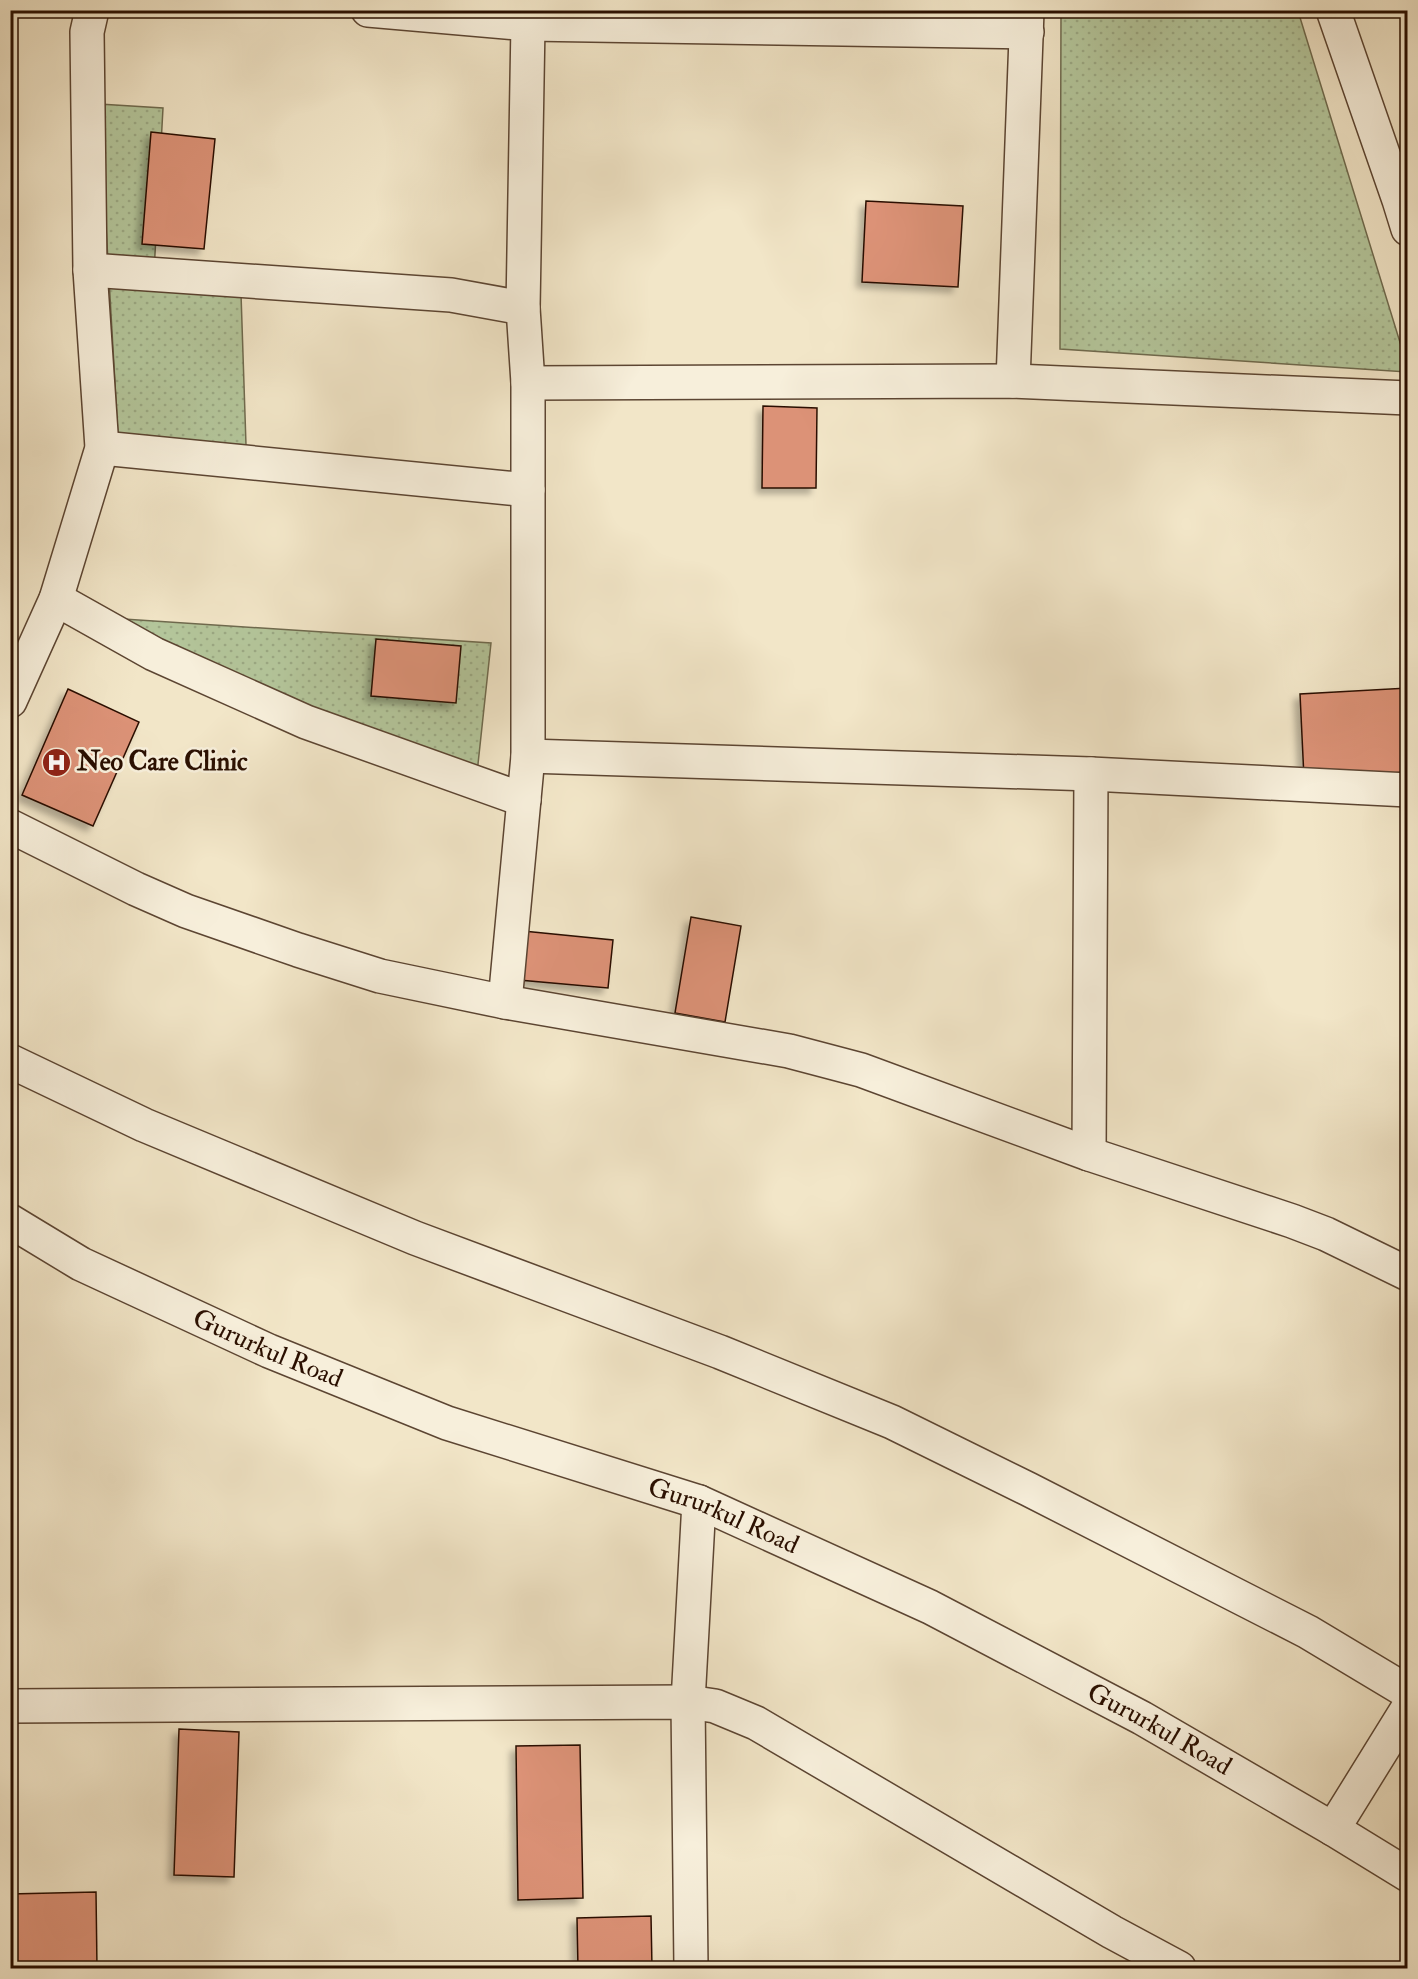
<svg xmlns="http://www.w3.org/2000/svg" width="1418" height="1979" viewBox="0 0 1418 1979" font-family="'IM FELL Double Pica',serif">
  <defs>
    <pattern id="park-dots" width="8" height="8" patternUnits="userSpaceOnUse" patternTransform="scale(1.5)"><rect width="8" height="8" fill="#b4c69b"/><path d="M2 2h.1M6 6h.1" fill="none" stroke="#9ba984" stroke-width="1.8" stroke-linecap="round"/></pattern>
    <filter id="shadow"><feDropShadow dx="-5.5" dy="5.5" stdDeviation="3" flood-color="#0004"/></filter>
  </defs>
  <rect width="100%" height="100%" fill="#f2e6c8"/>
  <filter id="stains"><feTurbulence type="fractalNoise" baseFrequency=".00333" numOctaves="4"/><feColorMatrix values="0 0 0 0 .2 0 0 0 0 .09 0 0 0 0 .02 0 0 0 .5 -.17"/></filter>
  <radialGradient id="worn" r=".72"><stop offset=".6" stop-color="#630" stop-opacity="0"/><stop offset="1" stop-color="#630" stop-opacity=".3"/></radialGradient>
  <g fill="url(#park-dots)" stroke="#6f6a4e" stroke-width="1.5">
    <path d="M1061,11H1298L1407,365V372L1060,349Z"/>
    <path d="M99,104L163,108L153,290L241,294L246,445L118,436Z"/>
    <path d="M78,616L491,643L475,792Z"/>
  </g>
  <g fill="#dc9277" stroke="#2a0f00" stroke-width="1.5" filter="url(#shadow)">
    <path d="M151,132L215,139L204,249L142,244Z"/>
    <path d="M866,201L963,206L958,287L862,282Z"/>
    <path d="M763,406L817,408L816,488H762Z"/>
    <path d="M376,639L461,646L456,703L371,696Z"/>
    <path d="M1408,688V772L1304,778L1300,694Z"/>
    <path d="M68,689L139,722L93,826L22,795Z"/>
    <path d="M691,917L741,926L725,1022L675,1013Z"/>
    <path d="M523,931L613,940L608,988L519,980Z"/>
    <path d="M179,1729L239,1732L234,1877L174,1875Z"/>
    <path d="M580,1745L583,1898L518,1900L516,1746Z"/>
    <path d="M96,1892L97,1968H10V1894Z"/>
    <path d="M651,1916L652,1968H578L577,1918Z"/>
  </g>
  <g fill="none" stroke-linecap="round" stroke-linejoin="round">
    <defs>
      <g id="minor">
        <path d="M368,10L528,24L1027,32"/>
        <path d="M1333,10L1399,200L1408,229"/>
        <path d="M90,270L451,295L523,308"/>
        <path d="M1013,381L1027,11"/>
        <path d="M528,383L1013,381L1408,398"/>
        <path d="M102,448L528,490"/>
        <path d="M56,599L154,654L306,722L524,800"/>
        <path d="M10,701L56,599L102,448L90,270L87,32L92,10"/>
        <path d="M528,756L1091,774L1408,790"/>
        <path d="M10,826L136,889L186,911L298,950L380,976L505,1002L789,1051L861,1070L1089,1154L1292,1221L1326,1234L1408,1274"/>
        <path d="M505,1002L528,756V383L523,308L528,24"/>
        <path d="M10,1061L144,1125L415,1238L720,1352L892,1422L1028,1489L1308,1632L1408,1692"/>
        <path d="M1089,1154L1091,774"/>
        <path d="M10,1706L688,1702L715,1706L756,1723L1112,1932L1179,1968"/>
        <path d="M1333,1829L1408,1708"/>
        <path d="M691,1968L688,1702L699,1502"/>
      </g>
      <g id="tertiary">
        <path id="s1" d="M10,1221L81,1264L269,1351L447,1423L699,1502L930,1607L1142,1718L1333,1829L1408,1875"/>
      </g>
    </defs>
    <use href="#minor" stroke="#5c4532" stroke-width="36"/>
    <use href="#tertiary" stroke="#5c4532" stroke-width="36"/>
    <use href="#minor" stroke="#f7efdb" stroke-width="33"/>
    <use href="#tertiary" stroke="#f7efdb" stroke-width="33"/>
  </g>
  <defs>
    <symbol id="hospital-disc" viewBox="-11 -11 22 22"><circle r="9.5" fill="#8f2418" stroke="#f7efdb"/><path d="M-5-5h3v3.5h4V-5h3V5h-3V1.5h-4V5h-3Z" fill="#fff"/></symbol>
  </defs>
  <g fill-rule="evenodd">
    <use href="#hospital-disc" x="40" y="746" width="33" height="33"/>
  </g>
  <g text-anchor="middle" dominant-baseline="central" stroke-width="5" stroke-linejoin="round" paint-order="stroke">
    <g font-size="26" font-weight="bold" fill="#2a0f00" stroke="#f7efdb" text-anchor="start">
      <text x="77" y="762">Neo Care Clinic</text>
    </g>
    <g font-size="26" fill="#2a0f00" stroke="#f7efdb">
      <text stroke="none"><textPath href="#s1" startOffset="288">Gururkul Road</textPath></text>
      <text stroke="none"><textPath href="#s1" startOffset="774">Gururkul Road</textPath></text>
      <text stroke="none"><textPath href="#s1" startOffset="1260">Gururkul Road</textPath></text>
    </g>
  </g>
  <rect width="1418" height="1979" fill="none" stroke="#f2e6c8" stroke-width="36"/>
  <rect x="12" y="12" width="1394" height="1955" fill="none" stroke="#2a0f00" stroke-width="3"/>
  <rect x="18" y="18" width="1382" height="1943" fill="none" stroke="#2a0f00" stroke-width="1.5"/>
  <rect width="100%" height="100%" filter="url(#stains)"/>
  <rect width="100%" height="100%" fill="url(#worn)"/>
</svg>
